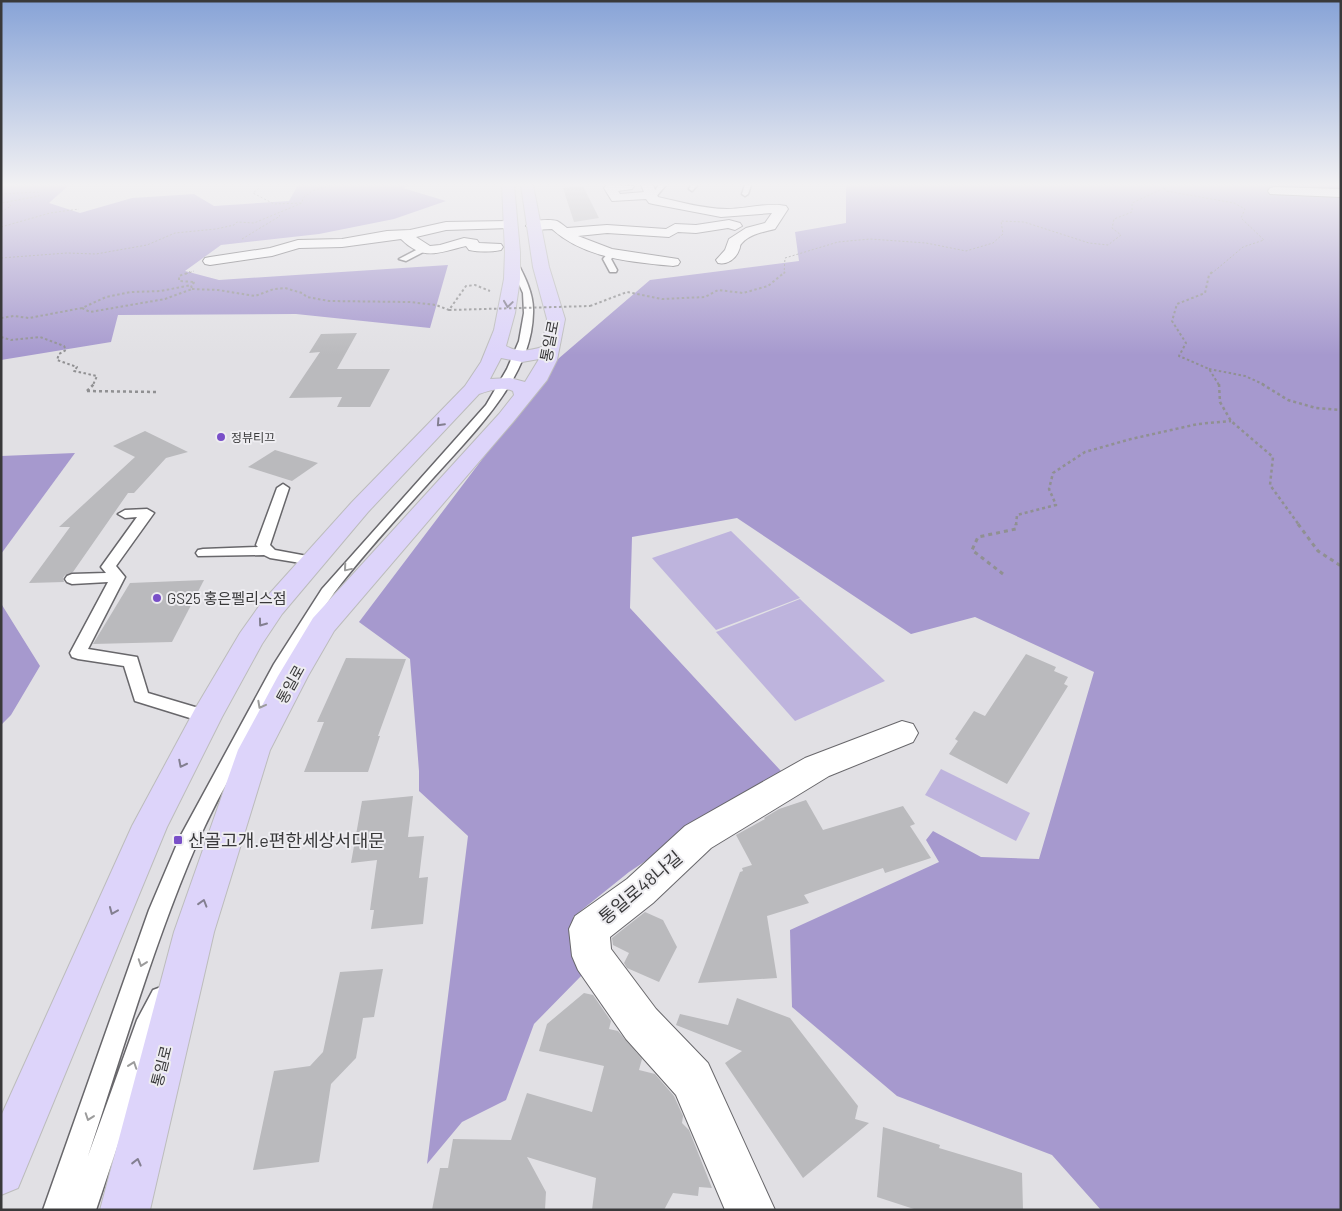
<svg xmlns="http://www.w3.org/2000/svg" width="1342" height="1211" viewBox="0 0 1342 1211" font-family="Barlow,'Noto Sans KR',sans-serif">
  <rect width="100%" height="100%" fill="#e1e0e4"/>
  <g fill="#beb4dd">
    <path d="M731,531L800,598L716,630L652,558Z"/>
    <path d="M800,599L885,681L795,721L716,632Z"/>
    <path d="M941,769L1030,813L1016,841L925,795Z"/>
  </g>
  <g fill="#a699ce">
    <path d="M1,185H69L49,203L80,213L132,198L194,194L214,206L289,201L298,185H410L403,188L446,201L394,219L319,234L221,245L185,271L219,280L448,265L430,328L296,314L118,315L111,342L1,360Z"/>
    <path d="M846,185H1341V1210H1101L1052,1155L897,1096L792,1007L790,930L939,862L926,840L933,831L981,857L1039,859L1094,672L975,617L911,634L737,518L632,537L630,608L781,771L629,872L573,917L584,973L534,1024L506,1100L462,1122L427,1164L468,836L419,791V771L410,659L359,622L558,359L650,280L799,261L795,232L846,223Z"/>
    <path d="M75,453L1,554V456Z"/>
    <path d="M1,571L2,605L40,666L11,715L1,725Z"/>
  </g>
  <g fill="#bababd">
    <path d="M583,186L599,218L574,222L563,188Z"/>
    <path d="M357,333L337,369H390L370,407H337L342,397L289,398L320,352L309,353L321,334Z"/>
    <path d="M145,431L188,452L166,458L134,493H128L73,572L65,575L63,578L64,582L29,583L70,527H59L135,457L113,446Z"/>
    <path d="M275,450L318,463L292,481L248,467Z"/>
    <path d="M204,580L172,642L93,644L130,583Z"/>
    <path d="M1026,654L1056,667L1054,671L1068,677L1064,684L1068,686L1007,784L949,754L958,741L955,739L974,711L985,716Z"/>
    <path d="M346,658L406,659L378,736H380L368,772H304L324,722H317Z"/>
    <path d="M413,796L408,837L424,836L419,878L428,877L423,924L371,929L374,910H370L377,860L351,863L362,801Z"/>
    <path d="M806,800L823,830L903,806L915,824L910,826L931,858L885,873L883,868L804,895L809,903L767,916L777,978L698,983L740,872L743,871L742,868L752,865L736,835L765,819L764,818L779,809Z"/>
    <path d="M645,912L663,920L677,947L659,982L627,968L624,963L629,953L613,945L612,938Z"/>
    <path d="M383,969L374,1017L363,1018L356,1058L331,1084L319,1162L253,1170L274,1071L310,1066L323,1052L340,972Z"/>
    <path d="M584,993L593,995L611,1021L609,1029L618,1031L642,1059L639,1070L655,1074L674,1096L683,1116L682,1123L689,1130L712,1188L699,1187L698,1196L673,1193L664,1210H592L596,1178L527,1157L546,1192L545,1210H432L440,1168H448L453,1139L511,1140L527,1093L592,1112L604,1066L539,1051L547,1024Z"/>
    <path d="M737,998L790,1018L858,1106L855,1119L869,1123L803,1178L725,1063L742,1051L676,1025L680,1014L728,1025Z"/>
    <path d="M883,1127L940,1145L939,1148L1022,1173L1023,1210H917L877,1197Z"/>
  </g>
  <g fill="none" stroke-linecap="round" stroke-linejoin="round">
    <defs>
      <g id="lane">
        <path d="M659,185H666L654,199H650L649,198Z"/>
        <path d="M691,185H698L692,191L689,189Z"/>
        <path d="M745,185H751L748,194L745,196L742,194Z"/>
        <path d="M422,247L429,249L406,261L399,259Z"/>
        <path d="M609,252L616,254L611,259L617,270L616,272H610L603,259Z"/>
        <path d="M510,260H516C525,277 534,294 533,313C532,377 474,432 434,477C400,515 365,552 334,593C306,631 281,680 260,722C239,761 216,800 198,841C154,942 123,1051 88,1156L137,1020L153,990L161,987L169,990L172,998L155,1033L96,1210H43L149,910L180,837L274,664L322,589L486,405L507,369L519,341L524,313L523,293L509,262Z"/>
        <path d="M283,484L289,488L270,545L275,550L318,558L320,561L318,564L313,565L270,558L264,555L198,556L196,553L198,550L203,549L258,547L256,545L277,488Z"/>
        <path d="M147,509L154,513L116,566L125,577L88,649L137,657L148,693L212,712L215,717L212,722L206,723L135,701L124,666L78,659L72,657L70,653L108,582L72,584L67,582L65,579L67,576L72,574L106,573L101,567L137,517L125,518L118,514L125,510Z"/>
      </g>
      <g id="street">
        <path d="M606,185L634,186L632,189L618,191L620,194L644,192L641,185H653L658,197C681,202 704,209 727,209C746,209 767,202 786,206L788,209L775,229C764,232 750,234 742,243C739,246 741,246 739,250C736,259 727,265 718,263L716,260L725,250L729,239L746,228L765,223L772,213L721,217L653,204L649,203L646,199L612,201L604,188Z"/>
        <path d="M1274,187L1341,189V197L1270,194L1268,191L1270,188Z"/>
        <path d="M729,220L740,223L742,226L735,230L728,228L696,233L678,232L669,237L607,233L578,236L612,249L678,259L680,262L678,265L673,266C630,262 584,258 552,229L533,230L526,226C531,220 549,219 557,221C561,223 564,226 567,228L607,225L666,229L675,224L696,225Z"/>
        <path d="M509,221L514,222L516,225L514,228L446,230L416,237L430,246L440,245L464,238L477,240L479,243L501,244L503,247L501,250C491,252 479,252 469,250L466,246C439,252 424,262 401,239L342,247L299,248L272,256L210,265L205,264L203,261L205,258L210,257L270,248L298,240L342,239L387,231L410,230L446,222Z"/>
        <path d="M902,721L913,724L918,733L913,742L829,776L711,848L653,903L610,937L611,949L656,1009L708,1063L775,1210H725L676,1095L626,1039L578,970L572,956L569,929L575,916L627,879L685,826L805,758Z"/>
      </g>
      <path id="primary" d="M502,185H514L520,252V279L515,313L506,346C518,353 529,351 542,347L547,319L533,267L521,185H533L549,267L565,319L557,360L547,380L513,422L334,631L308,676L270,750L214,932L150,1210H100L174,932L238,750L278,676L313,618L499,414L514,395L513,391C502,386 490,390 479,394L368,512L282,614L262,644L222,717L167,827L18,1188L1,1195V1116L132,826L195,709L240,633L262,602L352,502L465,386L481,362L494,330L504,279L505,252ZM501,358L522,362L539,359L525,382L510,378L490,379Z"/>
    </defs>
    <use href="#lane" stroke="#68676b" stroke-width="3"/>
    <use href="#street" stroke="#68676b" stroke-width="2"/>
    <use href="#primary" stroke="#bcbcbc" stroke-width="2"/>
    <g stroke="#909092" stroke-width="1" stroke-dasharray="2 2" stroke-linecap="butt">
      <path d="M257,185L259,188L253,193L274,204L301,203"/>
      <path d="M1162,185L1166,191L1234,203L1245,209L1241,218L1264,240L1243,247L1211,274"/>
      <path d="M1,194L38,192L39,196L1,203"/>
      <path d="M1,212L11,206L7,202"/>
      <path d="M1,227L50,213L79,209"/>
      <path d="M242,239L280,216L278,214"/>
      <path d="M1,258L67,253L96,254L147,245L175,233L216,229L234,225L237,222L254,223L302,203L303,198L312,191L331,185"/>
      <path d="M186,274L194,271"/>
      <path d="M784,274L785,258L838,242L870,239L926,243L966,251L993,243L1003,234L1001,221L1024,222L1089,243L1108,245L1121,235L1112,228L1114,219L1132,212V203L1164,188"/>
    </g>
    <g stroke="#909092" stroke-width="2" stroke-dasharray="2.5 2.5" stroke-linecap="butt">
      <path d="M1212,272L1209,275L1205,293L1177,304L1172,321L1186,343L1179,356L1209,369L1219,385"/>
      <path d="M192,289L218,290L255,296L274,289L285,288L302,293L307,297L329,301L410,302L436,305L449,310L466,286L475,285L490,291"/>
      <path d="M590,306L627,292L662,299L705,297L718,290L743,293L768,286L785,272"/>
      <path d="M82,308L90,312L165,299L192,289L191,285L195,282L179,281V276L190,272"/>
      <path d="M1,318L14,316L29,318L82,308L106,297L131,292L161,291L191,285"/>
      <path d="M1,337L11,340L40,337L64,346L66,350L59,354L57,360L77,367L74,371L97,376L93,385"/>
      <path d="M1209,369L1245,376L1265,385"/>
    </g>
    <g stroke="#909092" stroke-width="2.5" stroke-dasharray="3 3" stroke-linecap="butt">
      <path d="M1219,384L1220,402L1231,421L1273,457L1270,485L1299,525"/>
      <path d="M1262,384L1288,400L1316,408L1341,410"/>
      <path d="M87,391L94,384"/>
      <path d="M87,391L157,392"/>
      <path d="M1016,525L1017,515L1056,505L1049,489L1053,473L1085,452L1131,439L1198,424L1231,421"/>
    </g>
    <g stroke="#909092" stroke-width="3" stroke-dasharray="4 4" stroke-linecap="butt">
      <path d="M1298,524L1318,551L1341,566"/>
      <path d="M1003,574L972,550L978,537L1016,529V524"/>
    </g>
    <use href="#lane" fill="#fff" fill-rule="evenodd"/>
    <use href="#street" fill="#fff" fill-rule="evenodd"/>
    <use href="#primary" fill="#ddd4fa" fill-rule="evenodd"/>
    <path stroke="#909092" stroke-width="2" stroke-dasharray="2.5 2.5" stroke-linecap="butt" d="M449,310L590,306"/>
  </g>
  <defs><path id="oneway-chevron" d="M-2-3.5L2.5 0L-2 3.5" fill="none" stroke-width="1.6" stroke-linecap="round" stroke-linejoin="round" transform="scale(1.25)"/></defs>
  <g stroke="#837f90">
    <use href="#oneway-chevron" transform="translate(508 304) rotate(98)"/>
    <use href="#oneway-chevron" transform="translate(440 423) rotate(133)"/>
    <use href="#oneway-chevron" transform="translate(262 623) rotate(126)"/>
    <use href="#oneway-chevron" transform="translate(182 764) rotate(117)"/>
    <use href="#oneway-chevron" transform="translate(203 903) rotate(-73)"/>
    <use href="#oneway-chevron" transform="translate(113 911) rotate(113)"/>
    <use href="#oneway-chevron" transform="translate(137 1162) rotate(-76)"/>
  </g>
  <g stroke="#9c9c9c">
    <use href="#oneway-chevron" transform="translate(347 568) rotate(130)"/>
    <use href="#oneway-chevron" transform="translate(261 705) rotate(118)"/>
    <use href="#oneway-chevron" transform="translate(142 963) rotate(109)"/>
    <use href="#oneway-chevron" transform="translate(133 1065) rotate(-71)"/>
    <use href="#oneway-chevron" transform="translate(89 1117) rotate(109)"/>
  </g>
  <linearGradient id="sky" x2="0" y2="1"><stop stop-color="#87a3d7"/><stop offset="0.52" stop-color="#f2f1f3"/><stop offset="1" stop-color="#f2f1f3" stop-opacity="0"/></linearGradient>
  <rect width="1342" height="355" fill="url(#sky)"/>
  <g fill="#794fc8" stroke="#eeedf1" stroke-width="2">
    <circle cx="221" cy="437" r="5"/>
    <circle cx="157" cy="598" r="5"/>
    <rect x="173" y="835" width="10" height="10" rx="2.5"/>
  </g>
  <g text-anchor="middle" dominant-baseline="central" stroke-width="4" stroke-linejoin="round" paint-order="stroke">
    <g font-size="12" fill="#39393a" stroke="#eeedf1" text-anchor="start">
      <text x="231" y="437">정뷰티끄</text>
    </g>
    <g font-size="15" fill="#39393a" stroke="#eeedf1">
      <text transform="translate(549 341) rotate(-79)">통일로</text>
      <text transform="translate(290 684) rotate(-61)">통일로</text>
      <text transform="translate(161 1066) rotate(-76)">통일로</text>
    </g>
    <g font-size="15" fill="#39393a" stroke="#eeedf1" text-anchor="start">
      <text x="167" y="598">GS25 홍은펠리스점</text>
    </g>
    <g font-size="18" fill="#39393a" stroke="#eeedf1" text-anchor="start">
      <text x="188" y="840">산골고개.e편한세상서대문</text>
    </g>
    <g font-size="18" fill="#39393a" stroke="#eeedf1">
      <text transform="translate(640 887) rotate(-40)">통일로48나길</text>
    </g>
  </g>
  <rect width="1342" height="1211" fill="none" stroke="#39393a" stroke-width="5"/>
</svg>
